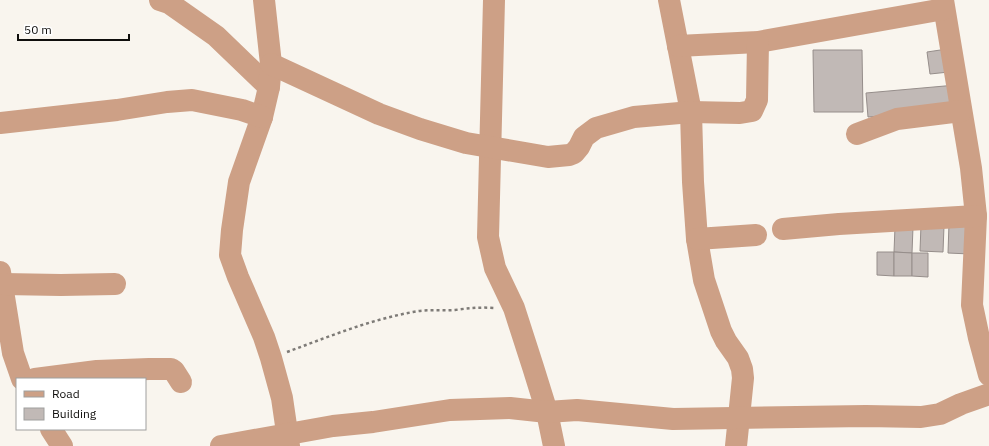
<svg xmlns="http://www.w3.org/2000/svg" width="989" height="446" viewBox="0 0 989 446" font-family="'IBM Plex Sans',sans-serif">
  <rect width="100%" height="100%" fill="#f9f5ee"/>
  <g fill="#c1b9b6" stroke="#968e8b">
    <path d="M947,49L949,72L930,74L927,52Z"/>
    <path d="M813,50H862L863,112H814Z"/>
    <path d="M956,85L958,109L868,117L866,93Z"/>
    <path d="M949,223L970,224V254L948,253Z"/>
    <path d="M921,225L944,226L943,252L920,251Z"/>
    <path d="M895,227H913L912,253L894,252Z"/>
    <path d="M877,252H894V276L877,275Z"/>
    <path d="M894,252L912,253V276H894Z"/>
    <path d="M912,253H928V277L912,276Z"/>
  </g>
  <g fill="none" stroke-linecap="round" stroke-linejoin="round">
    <path stroke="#7e7b77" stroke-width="2.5" stroke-dasharray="3 3" stroke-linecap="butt" d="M287,352C328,337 369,320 413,312C427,309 441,311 455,310C469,308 481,307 495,308"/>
    <g stroke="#cda086" stroke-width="22">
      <path d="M160,0L169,3L216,36L269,87"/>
      <path d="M264,0L271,64L269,87L262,117L239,182L232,230L230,255L238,277L264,337L271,358L282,398L289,446"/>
      <path d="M494,0L488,237L495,268L514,308L533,367L547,412L554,446"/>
      <path d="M669,0L691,112L693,182L697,239L704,280L721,331L726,341L738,358L742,369L743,378L736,446"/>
      <path d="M943,0L971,168L976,216L972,305L979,338L989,375"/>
      <path d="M678,46L758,42L944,9"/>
      <path d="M271,64L379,114L420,129L466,143L548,157L569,155L574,153L579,147L584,137L596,128L634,117L691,112L740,113L752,111L757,100L758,42"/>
      <path d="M0,123L117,110L167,102L192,100L242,110L262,117"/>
      <path d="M857,134L897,119L961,111"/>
      <path d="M783,229L839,224L976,216"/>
      <path d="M697,239L756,235"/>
      <path d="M0,272L13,353L22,379"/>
      <path d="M3,284L61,285L115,284"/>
      <path d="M35,379L97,371L149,369H171L174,371L181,382"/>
      <path d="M51,429L62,446"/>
      <path d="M221,446L333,426L373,422L450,410L510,408L547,412L577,410L673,419L866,416L921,417L940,414L961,404L989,394"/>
    </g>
  </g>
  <rect x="16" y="378" width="130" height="52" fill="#ffffff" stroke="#9f9f9e"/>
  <rect x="24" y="391" width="20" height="6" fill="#cda086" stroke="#9f9f9e"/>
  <text x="52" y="398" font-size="12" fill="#0f0e0c">Road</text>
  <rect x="24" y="408" width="20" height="12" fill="#c1b9b6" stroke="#9f9f9e"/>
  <text x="52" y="418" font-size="12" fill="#0f0e0c">Building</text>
  <path d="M18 34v6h111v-6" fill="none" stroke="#0f0e0c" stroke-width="2"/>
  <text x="24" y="34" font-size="12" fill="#0f0e0c" stroke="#ffffff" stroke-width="3" paint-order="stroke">50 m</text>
</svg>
